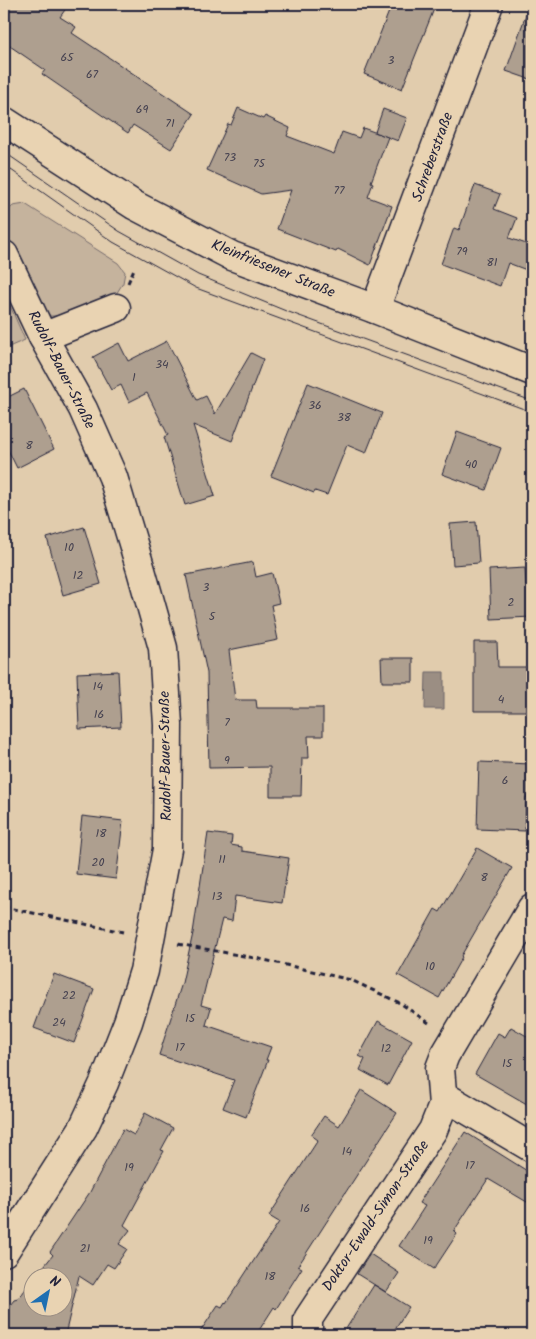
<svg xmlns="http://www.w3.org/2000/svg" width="536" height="1339" viewBox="0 0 536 1339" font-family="Kalam,sans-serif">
  <rect width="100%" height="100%" fill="#e1ccad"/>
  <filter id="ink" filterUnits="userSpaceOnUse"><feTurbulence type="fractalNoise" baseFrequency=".02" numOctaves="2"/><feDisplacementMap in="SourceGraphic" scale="10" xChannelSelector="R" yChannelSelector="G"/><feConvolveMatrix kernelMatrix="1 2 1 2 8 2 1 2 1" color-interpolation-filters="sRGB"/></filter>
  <g filter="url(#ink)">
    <g fill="#c5b39d" stroke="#746a6c">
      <path d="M25,204L118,263L125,272L123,283L113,299L65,316H50L39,301L4,235V214L13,206Z"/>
      <path d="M4,292L25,340L4,349Z"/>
    </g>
    <path fill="#9b8e83" stroke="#6b6366" d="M426,672H444V709H425Z"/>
    <g fill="#ae9f8f" stroke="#22223b">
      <path d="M4,4H69L60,17L76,27L72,33L194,114L171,149L133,125L128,133L42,74L45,70L4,42Z"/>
      <path d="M392,4H436L402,89L364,74Z"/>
      <path d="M529,6L532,7V80L506,71Z"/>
      <path d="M238,108L263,119L265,116L290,128L287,136L334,154L342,132L359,138L363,128L388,137L371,182L373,183L368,197L392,206L370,265L338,249L336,252L277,229L291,190L261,194L207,170L228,124L231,125Z"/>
      <path d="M383,109L407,118L398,141L375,132Z"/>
      <path d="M475,185L500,194L494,209L517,218L509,238L532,246V272L508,263L500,286L441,264L454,228L459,230Z"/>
      <path d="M167,341L197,400L206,396L215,414L251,353L263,359L232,441L193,425L215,496L185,505L164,437L168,435L147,393L129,402L121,385L111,390L93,357L119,343L128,361Z"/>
      <path d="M308,383L382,413L366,453L347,445L327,495L315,491L314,493L271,476Z"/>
      <path d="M24,389L54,449L17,468L4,442V399Z"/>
      <path d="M457,432L501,448L486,490L442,474Z"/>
      <path d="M476,522L479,563L453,565L450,524Z"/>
      <path d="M84,527L101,584L63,595L47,538Z"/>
      <path d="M253,562L256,577L272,573L279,603L271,605L278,640L229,650L235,700H256L257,708H323V736H308L309,758H302L301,796H270V767L209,768L207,673L186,575Z"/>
      <path d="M525,568L526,586H532V617L491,619L489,570Z"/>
      <path d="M474,642H497L498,667H528V711H474Z"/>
      <path d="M381,658H413V682H382Z"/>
      <path d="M118,671L121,727L79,729L77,673Z"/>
      <path d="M479,762L532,764V797H526L525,831L477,829Z"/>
      <path d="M82,816L123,821L116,879L76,874Z"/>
      <path d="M208,833L232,836L231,845L242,847V851L289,858L282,903L235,896L232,921L222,919L201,1005L211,1008L206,1025L271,1047L266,1060H268L246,1117L223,1108L234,1080L159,1055L182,983L193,933Z"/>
      <path d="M477,848L512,868L461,956L462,957L439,998L398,975L435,909L440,912Z"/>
      <path d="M54,974L94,989L74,1043L34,1028Z"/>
      <path d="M378,1021L412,1040L388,1085L360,1070L365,1059L359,1056Z"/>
      <path d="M511,1027L532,1039V1107L475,1074L498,1033L505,1037Z"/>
      <path d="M361,1090L397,1113L298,1266L302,1268L276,1309L274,1307L256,1335H198L218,1305L222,1307L225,1302L226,1303L279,1222L269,1216L318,1140L311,1135L324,1116L339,1126Z"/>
      <path d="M145,1113L173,1128L161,1150L164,1151L124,1225L130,1230L119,1244L127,1249L114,1268L107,1264L93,1285L79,1276L65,1335H4V1317L7,1314V1309L14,1300L18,1299L32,1281V1306H62V1276H36L53,1255L50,1252L90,1192L123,1129L134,1135Z"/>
      <path d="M465,1132L532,1174V1205L488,1179L454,1231L457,1234L434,1269L399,1246L425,1206L419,1203Z"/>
      <path d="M370,1254L399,1273L386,1292L357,1274Z"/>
      <path d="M374,1285L409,1307L391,1335H342Z"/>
    </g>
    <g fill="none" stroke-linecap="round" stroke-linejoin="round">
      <defs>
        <g id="minor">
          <path d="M4,121L134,205L232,256L375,309L532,371"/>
          <path d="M4,255L43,337L83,409L113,477L141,570L163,648L168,725L167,849L144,971L128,1022L104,1083L83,1128L4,1252"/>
          <path d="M375,309L489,4"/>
          <path d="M43,337L116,308"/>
          <path d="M444,1096L532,1148"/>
          <path d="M308,1335V1319L433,1130L443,1105L440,1068L445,1055L532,908"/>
        </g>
      </defs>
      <use href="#minor" stroke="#22223b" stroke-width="31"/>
      <g stroke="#22223b" stroke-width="3" stroke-dasharray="5 4" stroke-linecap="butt">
        <path d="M128,283L134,269"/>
        <path d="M4,907L123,932"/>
        <path d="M178,944L260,959L351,980L400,1003L429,1023"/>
      </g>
      <use href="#minor" stroke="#e9d3b2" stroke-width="28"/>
      <g stroke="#22223b" stroke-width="1">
        <path d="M4,152L119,231L198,275L286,311L532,401"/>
        <path d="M4,165L113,242L196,288L532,412"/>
      </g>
    </g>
  </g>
  <g text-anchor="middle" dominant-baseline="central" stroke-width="4" stroke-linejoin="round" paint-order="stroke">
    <g font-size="12" fill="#454150">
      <text x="67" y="57">65</text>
      <text x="391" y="60">3</text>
      <text x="92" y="74">67</text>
      <text x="142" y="109">69</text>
      <text x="170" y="123">71</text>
      <text x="230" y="157">73</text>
      <text x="259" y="163">75</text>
      <text x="339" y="190">77</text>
      <text x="462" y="251">79</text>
      <text x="492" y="262">81</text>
      <text x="162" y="364">34</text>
      <text x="134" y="377">1</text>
      <text x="315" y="405">36</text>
      <text x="344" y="417">38</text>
      <text x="29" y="445">8</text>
      <text x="471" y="464">40</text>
      <text x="69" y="547">10</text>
      <text x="78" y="575">12</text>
      <text x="206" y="587">3</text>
      <text x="511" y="602">2</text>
      <text x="212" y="616">5</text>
      <text x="98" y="686">14</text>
      <text x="501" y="699">4</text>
      <text x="99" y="714">16</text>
      <text x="227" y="722">7</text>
      <text x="227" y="760">9</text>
      <text x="505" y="780">6</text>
      <text x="101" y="833">18</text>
      <text x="222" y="859">11</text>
      <text x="98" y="862">20</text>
      <text x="484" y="877">8</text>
      <text x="217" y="896">13</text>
      <text x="430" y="966">10</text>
      <text x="69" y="995">22</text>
      <text x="190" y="1018">15</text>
      <text x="59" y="1022">24</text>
      <text x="180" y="1047">17</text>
      <text x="386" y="1048">12</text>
      <text x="507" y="1063">15</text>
      <text x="347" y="1151">14</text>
      <text x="470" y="1165">17</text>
      <text x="129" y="1167">19</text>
      <text x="305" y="1208">16</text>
      <text x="428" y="1240">19</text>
      <text x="85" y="1248">21</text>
      <text x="270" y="1276">18</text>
    </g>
    <g font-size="15" fill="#22223b" stroke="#e9d3b2">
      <text transform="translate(433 157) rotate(-70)">Schreberstraße</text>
      <text transform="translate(273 269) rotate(22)">Kleinfriesener Straße</text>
      <text transform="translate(61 370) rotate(63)">Rudolf-Bauer-Straße</text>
      <text transform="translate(166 756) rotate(-91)">Rudolf-Bauer-Straße</text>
      <text transform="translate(376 1216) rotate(-56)">Doktor-Ewald-Simon-Straße</text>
    </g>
  </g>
  <rect width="536" height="1339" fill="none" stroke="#e9d3b2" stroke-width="20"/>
  <rect x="10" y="10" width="516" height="1319" fill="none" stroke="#22223b" stroke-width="2" filter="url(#ink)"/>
  <g transform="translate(48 1292) rotate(33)"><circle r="24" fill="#e9d3b2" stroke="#998c82"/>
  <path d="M0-4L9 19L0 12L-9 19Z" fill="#1f6fb2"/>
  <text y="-8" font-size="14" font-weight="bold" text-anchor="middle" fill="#22223b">N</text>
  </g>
</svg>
